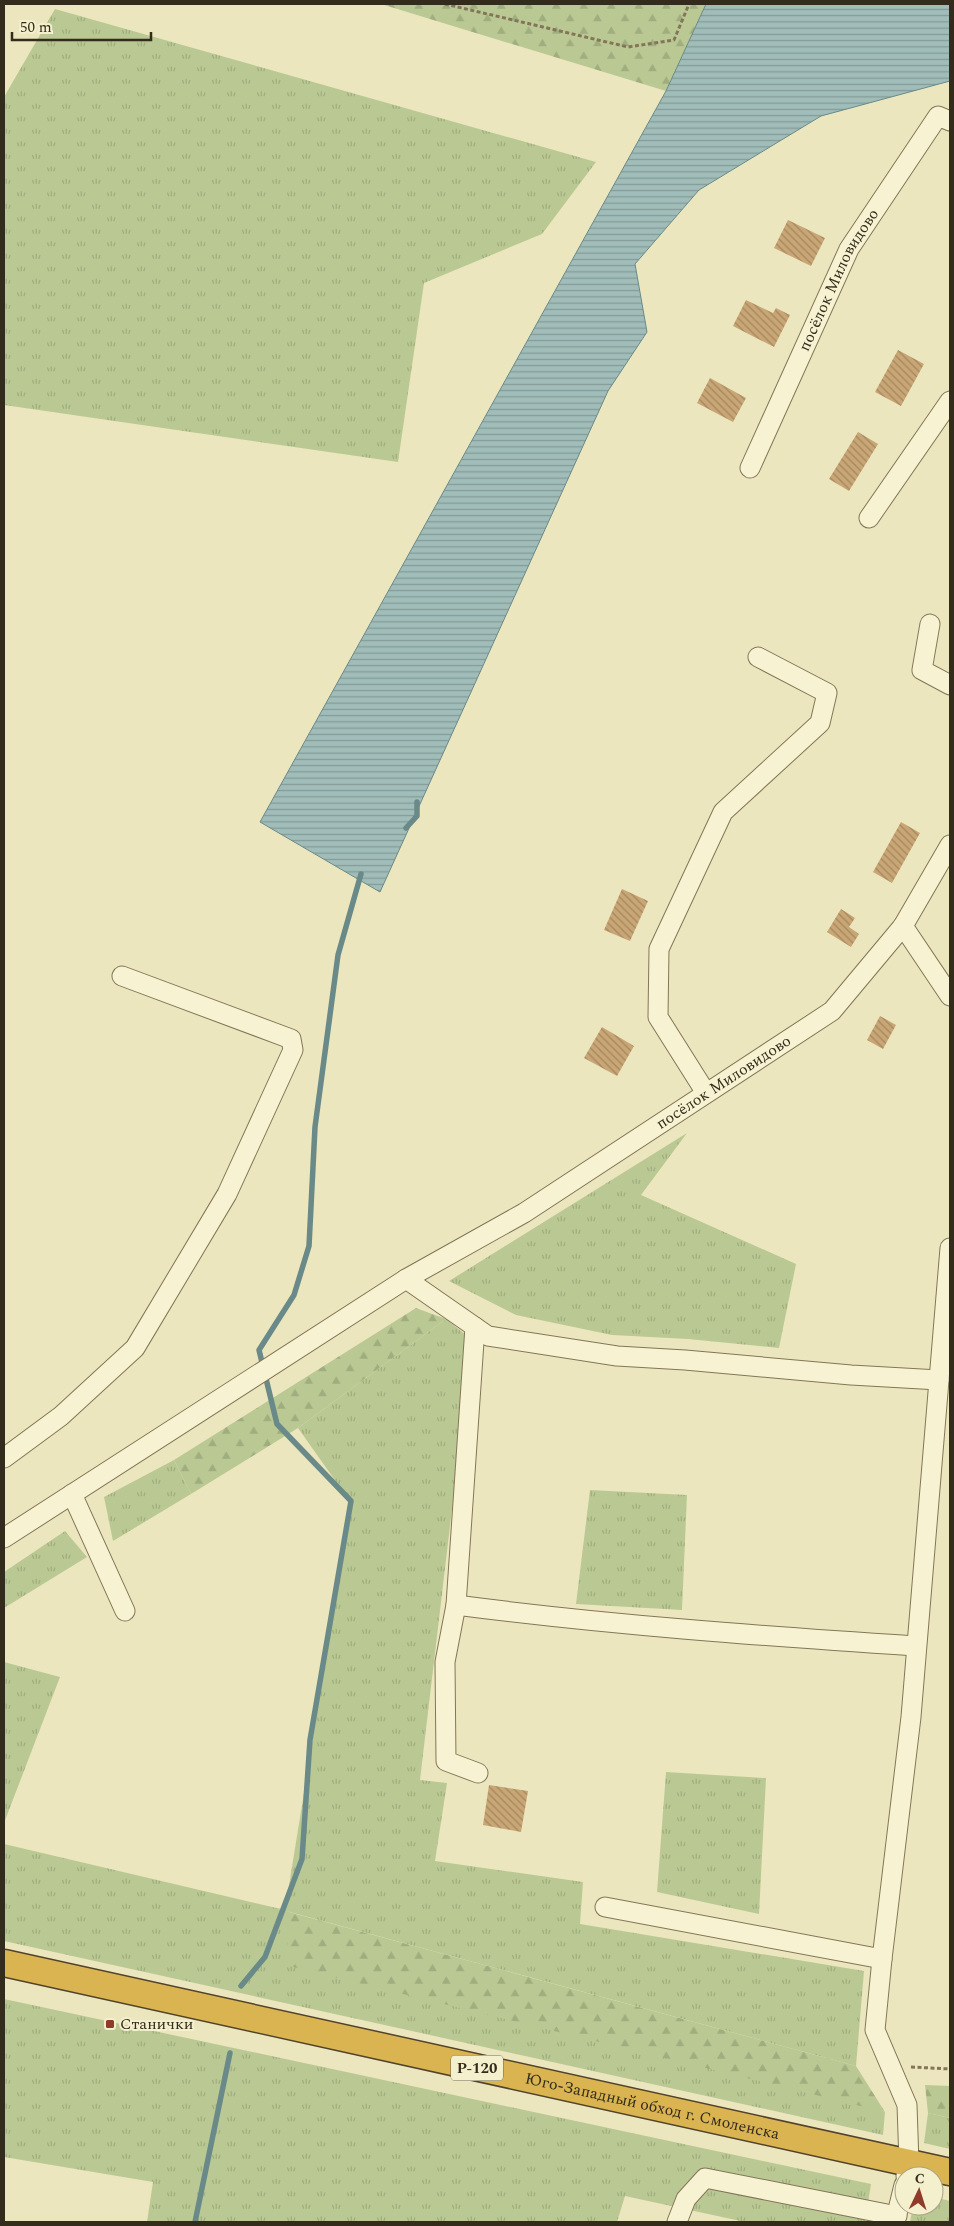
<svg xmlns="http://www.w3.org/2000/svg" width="954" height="2226" viewBox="0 0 954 2226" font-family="Spectral,serif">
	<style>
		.grass { fill: url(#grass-tufts) }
		.forest { fill: url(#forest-firs) }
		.water { fill: url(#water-rules); stroke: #698a88 }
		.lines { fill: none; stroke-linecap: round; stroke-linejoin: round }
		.stream { stroke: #698a88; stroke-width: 5.5 }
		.building { fill: url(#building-back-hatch) }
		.minor-casing { stroke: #837658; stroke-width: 21 }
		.highway-casing { stroke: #51432c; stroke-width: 29 }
		.path { stroke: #837658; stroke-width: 3; stroke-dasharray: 4 2.5; stroke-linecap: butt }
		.minor { stroke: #f7f2d1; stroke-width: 19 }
		.highway { stroke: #dab450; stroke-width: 26 }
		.poi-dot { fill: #903a2a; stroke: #f4efcd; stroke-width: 2 }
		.labels { text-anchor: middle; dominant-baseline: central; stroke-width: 4; stroke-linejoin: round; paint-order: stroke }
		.shield { fill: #f4efcd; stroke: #6d6651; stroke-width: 1 }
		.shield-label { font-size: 15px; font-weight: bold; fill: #332b1c }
		.street-label { font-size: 16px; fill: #332b1c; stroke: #f4efcd }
		.poi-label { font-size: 16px; fill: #332b1c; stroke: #f4efcd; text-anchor: start }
	</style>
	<defs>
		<pattern id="grass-tufts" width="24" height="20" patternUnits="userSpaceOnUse" patternTransform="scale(1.25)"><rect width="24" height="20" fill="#bac993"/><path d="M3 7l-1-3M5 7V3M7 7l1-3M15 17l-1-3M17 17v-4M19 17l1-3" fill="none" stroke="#a0ad7e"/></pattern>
		<pattern id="forest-firs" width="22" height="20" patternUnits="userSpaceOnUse" patternTransform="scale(1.25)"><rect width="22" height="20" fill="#bac993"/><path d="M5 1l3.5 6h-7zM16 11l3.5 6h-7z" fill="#a0ad7e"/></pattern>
		<pattern id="water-rules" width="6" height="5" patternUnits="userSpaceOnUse" patternTransform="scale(1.25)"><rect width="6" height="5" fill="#a1bdba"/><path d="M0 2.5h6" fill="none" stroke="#849a96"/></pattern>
		<pattern id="building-back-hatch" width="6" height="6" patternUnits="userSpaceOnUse" patternTransform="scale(1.25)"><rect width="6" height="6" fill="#c9a675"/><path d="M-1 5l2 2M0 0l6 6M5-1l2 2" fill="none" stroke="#a4875f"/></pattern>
	</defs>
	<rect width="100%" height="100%" fill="#ece6be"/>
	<!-- grass -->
	<path class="grass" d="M55,9L596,162L542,234L424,283L398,462L4,405V97Z
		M687,1133L641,1195L796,1264L779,1348L688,1339L612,1335L516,1315L449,1281Z
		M446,1319L472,1340L420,1780L447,1783L435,1861L583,1882L580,1924L864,1971L856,2066L286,1911L885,2112L883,2135L4,1941V1902H5L4,1844L285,1910L351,1503L298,1428Z
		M174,1460L191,1494L113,1541L104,1497Z
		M590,1490L687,1495L682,1610L576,1604Z
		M65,1531L87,1557L4,1608V1572Z
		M4,1662L60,1677L4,1823Z
		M666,1772L766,1778L759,1914L657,1892Z
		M4,1999L871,2184L865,2222H745L625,2196L617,2222H147L153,2182L4,2157Z
		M928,2113L950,2118V2149L924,2143Z
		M934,2197L950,2201V2222H910L913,2206H934Z"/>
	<!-- forest -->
	<path class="forest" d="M381,4H706L666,91Z
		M416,1308L446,1319L298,1428L191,1494L174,1460Z
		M285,1911L856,2066L885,2112L289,1966Z
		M925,2085L950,2086V2118L928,2113Z"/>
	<!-- water -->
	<path class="water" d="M706,4H950V81L821,116L699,190L635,264L647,332L608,391L380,892L260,822L666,91Z"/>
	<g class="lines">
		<!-- stream -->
		<path class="stream" d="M406,828L417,816V802
			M241,1986L265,1957L302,1859L310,1740L351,1501L277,1424L259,1350L294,1295L309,1246L315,1127L338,955L361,874
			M195,2222L230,2053"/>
	</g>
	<!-- building -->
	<path class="building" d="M788,220L825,238L811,266L774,248Z
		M746,300L773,313L776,308L790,315L774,347L733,326Z
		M898,350L924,364L901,406L875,392Z
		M710,378L746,398L733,422L697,403Z
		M858,432L878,444L849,491L829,479Z
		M901,822L920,833L892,883L873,872Z
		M622,889L648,901L630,941L604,930Z
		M841,909L855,918L849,927L859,934L851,947L827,932Z
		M880,1016L896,1025L883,1049L867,1040Z
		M602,1027L634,1046L617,1076L584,1058Z
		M489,1785L528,1791L521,1832L483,1825Z"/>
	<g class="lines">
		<!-- minor casing -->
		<g class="minor-casing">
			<g id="minor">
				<path id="s1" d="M750,468L849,249L938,116L950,121"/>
				<path d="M869,518L950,401"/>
				<path d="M930,624L922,670L950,685"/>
				<path d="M903,926L950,996"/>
				<path d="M706,1093L658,1017L659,949L723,812L820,723L827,693L758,657"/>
				<path d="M406,1279L488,1336L617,1356L685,1360L851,1375L939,1380"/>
				<path d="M475,1327L456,1605C609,1625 763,1636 916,1646"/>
				<path d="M4,1458L61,1416L135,1348L227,1194L293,1050L291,1039L122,976"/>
				<path d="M72,1494L125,1611"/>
				<path id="s2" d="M4,1538L406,1279L524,1213L832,1011L903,926L950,845"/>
				<path d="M456,1605L445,1662L446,1761L478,1773"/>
				<path d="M605,1907L882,1959L911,1717L950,1248"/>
				<path d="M882,1959L875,2030L907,2105L909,2163L906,2176"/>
				<path d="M677,2222L686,2199L705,2178L897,2216"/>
				<path d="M895,2222L904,2185"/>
			</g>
		</g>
		<!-- highway casing -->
		<g class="highway-casing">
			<g id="highway">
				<path id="s3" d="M4,1963L950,2172"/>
			</g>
		</g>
		<!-- path -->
		<path class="path" d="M445,4L628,47L674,40L689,4
			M911,2067L950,2069"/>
		<!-- minor -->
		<use href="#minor" class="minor"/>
		<!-- highway -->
		<use href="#highway" class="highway"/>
	</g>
	<!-- markers -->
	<rect class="poi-dot" x="105" y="2019" width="10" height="10" rx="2.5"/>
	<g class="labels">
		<!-- shield labels -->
		<rect class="shield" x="451" y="2055.5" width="52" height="25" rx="4"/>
		<g class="shield-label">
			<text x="477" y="2068">Р-120</text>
		</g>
		<!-- street labels -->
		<g class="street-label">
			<text stroke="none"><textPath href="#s1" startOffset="208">посёлок Миловидово</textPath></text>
			<text stroke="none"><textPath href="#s2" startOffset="852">посёлок Миловидово</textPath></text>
			<text stroke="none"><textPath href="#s3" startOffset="664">Юго-Западный обход г. Смоленска</textPath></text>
		</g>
		<!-- poi labels -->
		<g class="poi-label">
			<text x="120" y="2024">Станички</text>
		</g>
	</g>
	<!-- border -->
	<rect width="954" height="2226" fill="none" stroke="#332b1c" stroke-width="10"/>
	<!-- north arrow -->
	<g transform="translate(919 2191) rotate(4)"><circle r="24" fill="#f4efcd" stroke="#a7a186"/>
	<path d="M0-4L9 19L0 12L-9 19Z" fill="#903a2a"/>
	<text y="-8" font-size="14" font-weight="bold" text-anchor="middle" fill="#332b1c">С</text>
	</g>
	<!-- scale -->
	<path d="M12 32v8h139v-8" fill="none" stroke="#332b1c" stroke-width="2.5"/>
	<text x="20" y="32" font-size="15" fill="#332b1c" stroke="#f4efcd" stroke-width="4" paint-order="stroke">50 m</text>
</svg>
